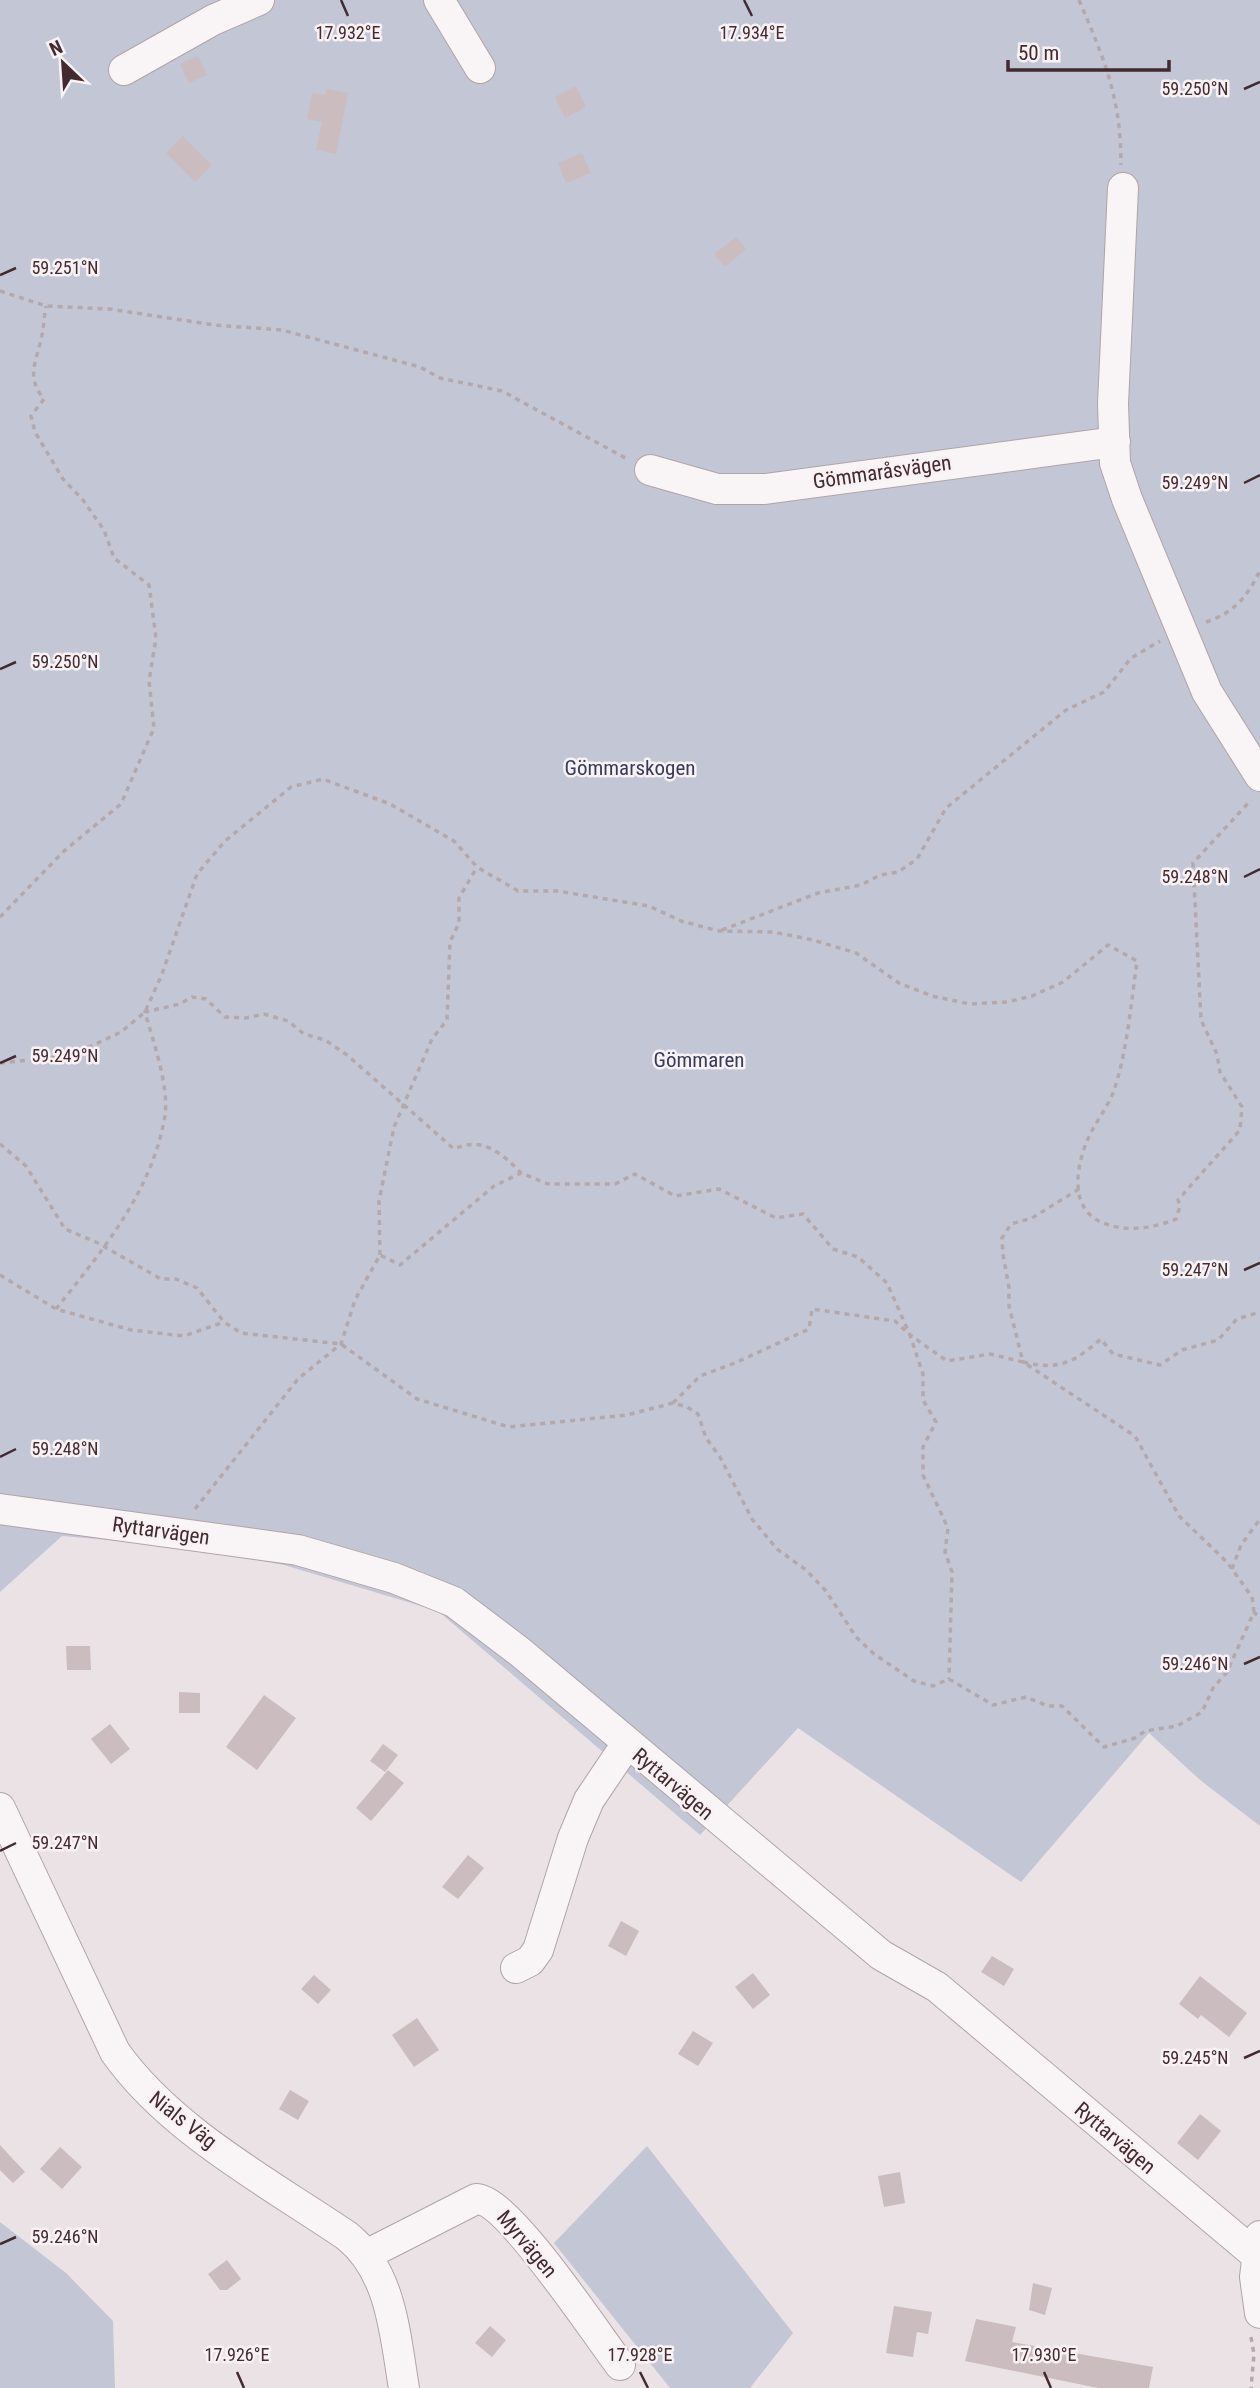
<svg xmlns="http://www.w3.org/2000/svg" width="1260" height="2388" viewBox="0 0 1260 2388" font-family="'Roboto Condensed',sans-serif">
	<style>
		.green { fill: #c3c6d5 }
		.building { fill: #cbbcc0 }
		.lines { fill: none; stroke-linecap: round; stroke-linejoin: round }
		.minor-casing { stroke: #b2a3a7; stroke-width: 32 }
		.path { stroke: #b4a8ab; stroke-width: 3.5; stroke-dasharray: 5 5; stroke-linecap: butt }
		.minor { stroke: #f9f5f6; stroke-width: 30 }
		.ticks { fill: none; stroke: #432a30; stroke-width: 2.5 }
		.labels { text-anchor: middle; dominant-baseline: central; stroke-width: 5; stroke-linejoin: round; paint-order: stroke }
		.street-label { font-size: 21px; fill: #432a30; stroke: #f8f2f4 }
		.park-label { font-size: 21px; fill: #363a5f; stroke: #f8f2f4 }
		.ticks-label { font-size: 18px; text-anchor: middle; fill: #432a30; stroke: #f8f2f4; stroke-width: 5; stroke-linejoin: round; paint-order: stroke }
	</style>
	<rect width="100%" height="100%" fill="#ebe2e5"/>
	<!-- green -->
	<path class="green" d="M0,0H1260V1826L1200,1780L1149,1733L1021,1882L798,1728L700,1835L438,1611L284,1565L179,1546L62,1536L0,1592Z
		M647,2146L793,2333L750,2388H670L554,2243Z
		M0,2222L66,2273L113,2321L115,2388H0Z"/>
	<!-- building -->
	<path class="building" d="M198,56L207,75L189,83L180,64Z
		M576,86L586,107L565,118L555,97Z
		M326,89L348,93L336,154L316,150L322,122L307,119L312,93L325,95Z
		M183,136L212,165L195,182L166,153Z
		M582,153L591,173L566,183L558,163Z
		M736,237L746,249L725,267L714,254Z
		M66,1646H90L91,1670H67Z
		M179,1692L200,1693V1713H179Z
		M264,1695L296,1718L257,1770L226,1747Z
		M110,1724L130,1749L111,1764L91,1739Z
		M383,1744L398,1755L385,1772L370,1761Z
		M388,1770L404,1783L371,1821L356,1808Z
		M468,1855L484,1868L458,1899L442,1887Z
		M621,1921L639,1931L626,1956L608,1946Z
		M992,1956L1014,1969L1004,1986L981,1972Z
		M753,1973L770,1995L753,2009L735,1987Z
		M314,1975L331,1990L318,2004L301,1989Z
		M1200,1976L1247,2013L1229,2037L1201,2015L1198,2019L1179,2004Z
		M417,2018L439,2050L414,2067L392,2035Z
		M693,2031L713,2043L698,2066L678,2054Z
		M290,2090L309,2101L298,2120L279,2109Z
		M1200,2114L1221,2131L1198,2160L1177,2143Z
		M0,2145L25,2172L13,2183L0,2170Z
		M60,2147L82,2167L62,2189L40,2169Z
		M900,2172L905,2203L884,2207L878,2176Z
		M227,2260L241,2279L227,2290H220L208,2274Z
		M1033,2283L1052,2288L1045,2315L1029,2310Z
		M894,2306L932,2312L928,2334L917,2332L913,2357L886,2353Z
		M976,2319L1016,2327L1012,2342L1153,2367L1149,2388H1098L965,2361Z
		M490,2326L506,2340L492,2357L475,2343Z"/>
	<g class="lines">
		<!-- minor casing -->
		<g class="minor-casing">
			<path id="minor" d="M439,0L480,68
				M124,70L213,20L259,0
				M1123,188L1113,404L1115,463L1127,499L1207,692L1260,776
				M650,470L717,489H765L1115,442
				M0,1509L298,1550L394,1578L454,1602L520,1652L881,1955L937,1987L1256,2255
				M0,1808L115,2052C170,2130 269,2183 347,2236C392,2272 395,2336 404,2388
				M516,1968L530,1961L538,1950L573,1838L589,1800L626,1745
				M1260,2236L1255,2277L1260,2313
				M366,2255L476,2199C508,2199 597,2335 620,2365"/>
		</g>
		<!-- path -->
		<path class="path" d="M1079,0C1105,61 1121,98 1121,165
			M0,291L46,306L110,309L214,325L282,330L420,367L440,378L502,391L629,460
			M1206,622C1234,613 1248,596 1260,570
			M0,917L64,851L121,804L154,728L149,681L156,638L149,585L114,558L104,530L83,500L63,479L35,432L31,416L44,399C25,376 37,361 42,335C44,326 44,316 46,306
			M722,930L818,893L861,885L880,875L898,872L917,859L946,808L1066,710L1104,692L1131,658L1160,641
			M0,1063L70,1056L121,1032L145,1012L162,974L197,874L225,841L291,787L323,779L390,804L454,841L477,867L518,891H557L649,906L681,921L719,931L773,932L813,940L856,953L899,983L932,996L970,1004L1007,1002L1032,996L1063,982L1108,945L1137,961C1131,1003 1127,1054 1113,1093C1106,1110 1094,1124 1087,1141C1074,1173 1070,1214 1109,1225C1130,1232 1157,1227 1176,1219L1180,1206L1178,1200L1240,1130L1242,1107L1220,1072L1217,1054L1201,1020L1193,863L1251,800
			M0,1144L26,1166L65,1229L98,1243L161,1279H176L197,1288L224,1322L241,1333L341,1344L417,1399L509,1427L627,1415L673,1403L687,1407L698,1414L706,1438L720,1457L752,1519L777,1549L806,1570L826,1591L856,1637L874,1654L914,1681L933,1686L949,1679L993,1705L1026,1697L1048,1706H1062L1104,1747L1135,1738L1145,1731L1177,1726L1202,1712L1213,1688L1227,1672L1254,1612L1260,1619
			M1079,1189L1032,1218L1011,1224L1002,1238L1003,1254L1009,1288V1306L1023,1362C1060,1371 1074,1362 1101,1339L1113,1354L1160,1365L1182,1350L1218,1340L1237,1319L1260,1312
			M380,1255L379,1201L394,1127L432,1039L447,1020L450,942L459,923V898L477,867
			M0,1275L56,1309L131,1330L184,1336L224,1322
			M56,1309C102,1251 152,1192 165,1116C169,1085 153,1041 145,1012L180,1004L192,997L206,999L225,1017L246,1018L264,1014L288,1021L304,1034L325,1040L347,1055L454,1149C482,1136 502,1153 521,1173
			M673,1403L700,1376L735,1363L809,1329L812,1309L895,1321L910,1335L923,1374V1400L936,1422L923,1447V1475L948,1528L945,1552L952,1572L949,1679
			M195,1509L298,1379L341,1344L355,1300L380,1255L400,1265L494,1186L521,1173L548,1184H615L635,1174L675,1196L719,1189L776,1218L803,1214L833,1249L858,1257L887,1283L910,1335L947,1361L990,1354L1023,1362L1135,1436L1179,1516L1227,1562L1252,1597L1254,1612
			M1232,1569L1241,1545L1260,1519
			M1251,2337L1254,2354L1251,2388"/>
		<!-- minor -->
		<use href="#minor" class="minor"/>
	</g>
	<!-- ticks -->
	<path class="ticks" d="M341,0L348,16M744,0L752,16M1244,89L1260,82M0,275L16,268M1244,483L1260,475M0,669L16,662M1244,877L1260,869M0,1063L16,1056M1244,1270L1260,1263M0,1457L16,1449M1244,1664L1260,1657M0,1851L16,1843M1244,2058L1260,2051M0,2244L16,2237M237,2372L244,2388M640,2372L648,2388M1044,2372L1051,2388"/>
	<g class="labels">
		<!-- street labels -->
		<g class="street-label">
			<text transform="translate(882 472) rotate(-8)">Gömmaråsvägen</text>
			<text transform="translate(161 1531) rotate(8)">Ryttarvägen</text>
			<text transform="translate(673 1784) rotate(40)">Ryttarvägen</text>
			<text transform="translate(183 2120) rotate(38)">Nials Väg</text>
			<text transform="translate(1115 2138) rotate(40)">Ryttarvägen</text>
			<text transform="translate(527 2244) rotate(50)">Myrvägen</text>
		</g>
		<!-- park labels -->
		<g class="park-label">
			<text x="630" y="768">Gömmarskogen</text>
			<text x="699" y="1060">Gömmaren</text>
		</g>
	</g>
	<g class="ticks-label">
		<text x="348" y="39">17.932°E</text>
		<text x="752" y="39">17.934°E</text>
		<text x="1195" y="95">59.250°N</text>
		<text x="65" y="274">59.251°N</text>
		<text x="1195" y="489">59.249°N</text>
		<text x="65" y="668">59.250°N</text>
		<text x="1195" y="883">59.248°N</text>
		<text x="65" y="1062">59.249°N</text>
		<text x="1195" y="1276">59.247°N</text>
		<text x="65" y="1455">59.248°N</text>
		<text x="1195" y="1670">59.246°N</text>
		<text x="65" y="1849">59.247°N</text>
		<text x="1195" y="2064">59.245°N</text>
		<text x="65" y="2243">59.246°N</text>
		<text x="237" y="2361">17.926°E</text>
		<text x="640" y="2361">17.928°E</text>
		<text x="1044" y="2361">17.930°E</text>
	</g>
	<!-- north arrow -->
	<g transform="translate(63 63) rotate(335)" stroke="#f8f2f4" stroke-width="5" paint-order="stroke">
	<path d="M0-5L12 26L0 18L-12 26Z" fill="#432a30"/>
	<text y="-10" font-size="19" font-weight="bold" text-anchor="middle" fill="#432a30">N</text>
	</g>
	<!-- scale -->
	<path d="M1008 60v10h161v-10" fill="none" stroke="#432a30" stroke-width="3.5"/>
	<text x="1018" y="60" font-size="21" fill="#432a30" stroke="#f8f2f4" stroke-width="5" paint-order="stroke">50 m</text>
</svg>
